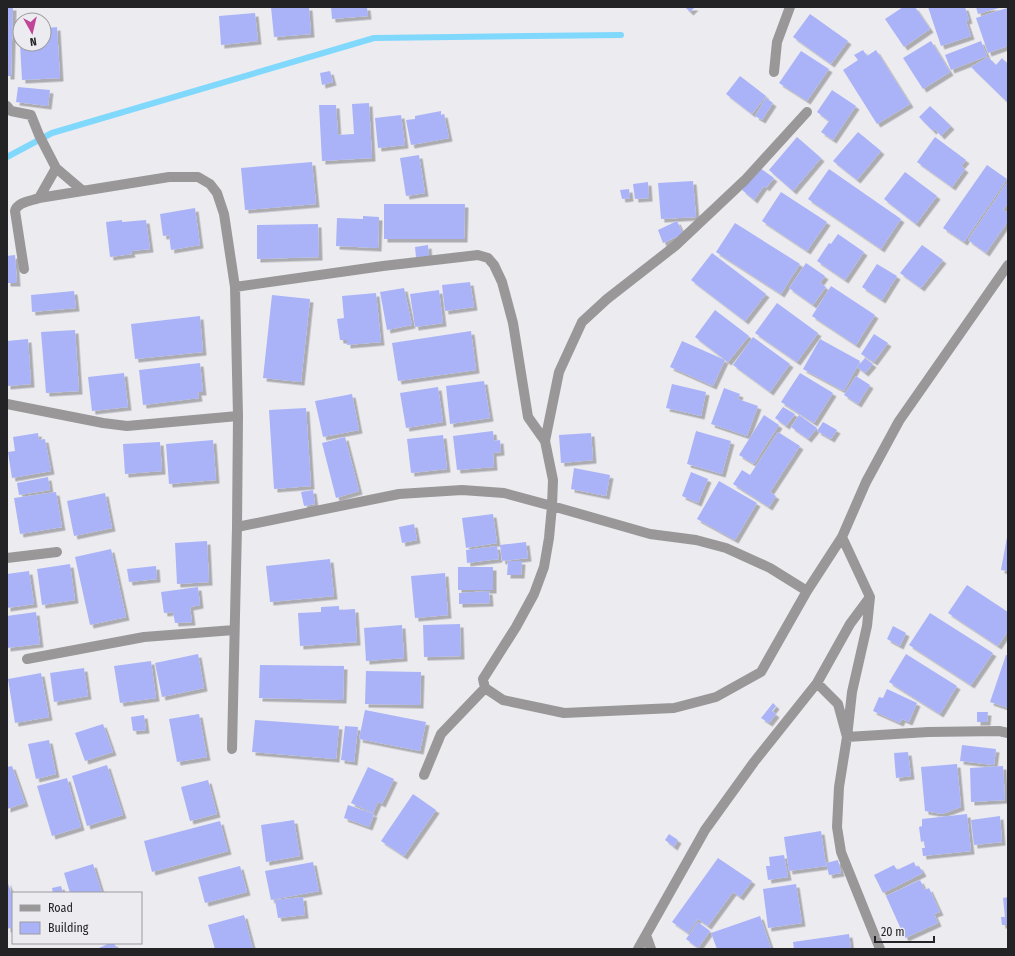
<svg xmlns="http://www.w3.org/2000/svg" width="1015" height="956" viewBox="0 0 1015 956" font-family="'Fira Sans Condensed',sans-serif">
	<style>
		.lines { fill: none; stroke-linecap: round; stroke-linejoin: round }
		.stream { stroke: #80d8fd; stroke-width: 6 }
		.building { fill: #aab3f8; filter: url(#shadow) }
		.street { stroke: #999797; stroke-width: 10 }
	</style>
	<defs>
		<filter id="shadow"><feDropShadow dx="3.5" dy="3.5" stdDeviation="0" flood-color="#0004"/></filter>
	</defs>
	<rect width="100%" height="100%" fill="#ebebf0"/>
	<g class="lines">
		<!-- stream -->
		<path class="stream" d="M7,157L52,133L374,38L621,35"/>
	</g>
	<!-- building -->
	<path class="building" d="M7,7H13L11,76H7Z
		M271,7H309L311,34L274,37Z
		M331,7H367L368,16L332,19Z
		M685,7H695L690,12Z
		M903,7H915L930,29L904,47L885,19Z
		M928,7H965L969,20L966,21L971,36L941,46Z
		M976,7H999V8L978,14Z
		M1007,8L1008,12V46L988,53L976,18Z
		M255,13L258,41L221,45L219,16Z
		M810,14L848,41L831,64L793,37Z
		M48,24V28L57,27L60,78L22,80L20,44H44V25Z
		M931,41L950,72L923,89L903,58Z
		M981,41L987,56L951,70L945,55Z
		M863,50L867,56L876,50L910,104L877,124L843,70L858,60L854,55Z
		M801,51L829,69L807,101L779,83Z
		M988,57L996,65L1002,58L1008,64V103L971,67Z
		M330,71L333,82L322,85L320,73Z
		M740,76L766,96L752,114L726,94Z
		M18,87L50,90L48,106L16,102Z
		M832,90L856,106L833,140L821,132L829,121L817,112Z
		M766,98L773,103L762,120L755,116Z
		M369,103L372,158L322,161L319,105H336L338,135L354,134L352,104Z
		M930,106L951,126L941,136L935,129L933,131L919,117Z
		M441,111V115L444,114L449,138L411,145L406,120L415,119V116Z
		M401,115L405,145L378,148L375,118Z
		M858,132L881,151L857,180L833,161Z
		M797,137L821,158L793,191L769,170Z
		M935,137L966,160L961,166L965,169L952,187L917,162Z
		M419,155L425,193L406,196L400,158Z
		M312,162L316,204L245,210L241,168Z
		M987,165L1007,179L964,242L943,228Z
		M760,168L774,178L766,188L764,186L754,200L742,190Z
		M829,169L901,219L881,249L808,199Z
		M905,172L937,196L916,224L884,199Z
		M693,181L696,217L661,219L658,183Z
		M1008,181V203L1003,210L1008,213V221L986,253L968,240Z
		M648,182L649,198L635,199L633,184Z
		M629,189L630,198L622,199L620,190Z
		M781,192L827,222L807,251L762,221Z
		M384,204H465L464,239H384Z
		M195,208L200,245L171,250L169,235L163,236L160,214Z
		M363,216L379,217L378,248L336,246L337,218L363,219Z
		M122,220V222L146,220L150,249L131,251L132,254L110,257L106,222Z
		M677,221L683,234L663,243L658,230Z
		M735,223L800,264L781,294L716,252Z
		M318,224L319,257L257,259V225Z
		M838,234L864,252L845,280L817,261L829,243L831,244Z
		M428,245L429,256L416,257L415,247Z
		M922,245L943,260L921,288L900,273Z
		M712,253L766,294L745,321L691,280Z
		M15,255L17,283H7V256Z
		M806,263L825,276L820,283L826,287L813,305L789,288Z
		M877,264L897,276L882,300L862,287Z
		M470,282L474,307L445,311L442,285Z
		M831,286L875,315L856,345L812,316Z
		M404,288L412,325L387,330L380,292Z
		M439,290L443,323L415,327L410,294Z
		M74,291L76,308L32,312L31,295Z
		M376,293L381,342L347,345V340H340L337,319L344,318L342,296Z
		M272,295L310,299L301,382L263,378Z
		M777,303L818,333L797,362L755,333Z
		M715,310L749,336L728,362L695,337Z
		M200,316L203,352L135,359L131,324Z
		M75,330L79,391L46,393L41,332Z
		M471,331L476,370L398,381L392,343Z
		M874,334L888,343L874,362L861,354Z
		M753,337L790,364L770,392L733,365Z
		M28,339L31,384L7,386V341Z
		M820,339L860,361L844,391L803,369Z
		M682,341L725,360L713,386L670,367Z
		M865,358L873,364L865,373L857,367Z
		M200,363L203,392H198L199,398L143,405L139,370Z
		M124,373L128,407L92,411L88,377Z
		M800,373L833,393L814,423L781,402Z
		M856,376L870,385L858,404L844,395Z
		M484,381L490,418L450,424L446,386Z
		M672,384L706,392L701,416L666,408Z
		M438,387L443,422L406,428L400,393Z
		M724,388L740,394L738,399L758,406L747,436L711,424Z
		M352,394L359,430L323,437L315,401Z
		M783,407L795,414L786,426L775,418Z
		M306,408L311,486L274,489L269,410Z
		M764,415L779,425L754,464L739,455Z
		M799,415L817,428L808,439L791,427Z
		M823,422L837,430L831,439L817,431Z
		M493,431L494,441L500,440L501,452L493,453L494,467L457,470L453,436Z
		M696,431L731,441L722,474L687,464Z
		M778,432L800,446L770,492L776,496L769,507L733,484L742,470L750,475Z
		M38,433L39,440L45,439L51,471L12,478L8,452L15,451L13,437Z
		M591,433L593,460L561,463L559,435Z
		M443,435L447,469L411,473L407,439Z
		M345,437L359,491L336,498L322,443Z
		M213,440L216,480L169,484L166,444Z
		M160,442L162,471L125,474L123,444Z
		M574,468L610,475L606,496L571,489Z
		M691,472L708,479L698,503L682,496Z
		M48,477L50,490L19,495L17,483Z
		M719,481L757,503L735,540L697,519Z
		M313,490L315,504L304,506L301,492Z
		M56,492L62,527L20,534L14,498Z
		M105,493L112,528L74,536L67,501Z
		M493,514L497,543L466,548L462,518Z
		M414,524L417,540L402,543L399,527Z
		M1007,537H1008V571L1001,570Z
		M207,541L209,582L177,584L175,543Z
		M526,542L528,558L502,561L500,545Z
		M497,546L499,559L467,563L466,550Z
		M111,549L126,617L90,625L75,557Z
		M330,559L334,596L270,602L266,566Z
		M508,561H522L521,575H507Z
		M70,564L75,600L42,605L37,569Z
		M156,566L157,579L129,582L127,569Z
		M458,567H493V590H458Z
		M29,571L34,604L7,608V574Z
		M445,573L448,615L415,618L411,576Z
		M967,585L1008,612V631L998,646L948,613Z
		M198,587L200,605L190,607L192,622L175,623L173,612L164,613L161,592Z
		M489,591L490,603L459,604V593Z
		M339,606V610L355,609L357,642L300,646L298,613L321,612V607Z
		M36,612L40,644L7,648V616Z
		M930,613L993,653L971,685L909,645Z
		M460,624L461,656L424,657L423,625Z
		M402,625L404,658L366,661L364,628Z
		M893,626L906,633L900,646L887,639Z
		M198,654L204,688L162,697L155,663Z
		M906,654L957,686L940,714L889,682Z
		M1006,655H1008V708L990,702Z
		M151,661L156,698L120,703L114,666Z
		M260,665L344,666L343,700L259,698Z
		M84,668L88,696L54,702L50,673Z
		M366,671L421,672L420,705L365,704Z
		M41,673L49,717L15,723L8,679Z
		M887,689L917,703L909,722L902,719L900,723L873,711L879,697L883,698Z
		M773,703L776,706L772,711L776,714L769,723L761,718Z
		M365,710L426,722L420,751L359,739Z
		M977,712H988L987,722H977Z
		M199,714L207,757L177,762L169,719Z
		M144,715L146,730L133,731L131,717Z
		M255,720L339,726L336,759L252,752Z
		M103,724L113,752L85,761L75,733Z
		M345,726L358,727L354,762L341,760Z
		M49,740L56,774L36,779L28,744Z
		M962,745L996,749L994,765L960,761Z
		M908,752L911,776L896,778L894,753Z
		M957,764L961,807L942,814L925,811L921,767Z
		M107,765L123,815L87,826L72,776Z
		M12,766L25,803L7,809V767Z
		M1003,766L1005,800L971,802L970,768Z
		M368,767L394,779L382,804L378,802L373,813L351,803Z
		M67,778L81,827L52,836L37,786Z
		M208,780L217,814L190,821L181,787Z
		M413,794L436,810L404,856L381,841Z
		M348,805L374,814L369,827L344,818Z
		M967,814L971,851L923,856L922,848H925L924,841L921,842L919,827L922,826V819Z
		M1000,816L1002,842L974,845L971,820Z
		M294,820L300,856L266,862L261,825Z
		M220,821L228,851L152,872L144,841Z
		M821,831L826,866L789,871L784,837Z
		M669,834L678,840L674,847L665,840Z
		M784,855L788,877L768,880L766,866H770L769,857Z
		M718,858L752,881L740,897L733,892L708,926L698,919L688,933L672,922Z
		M838,860L841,873L829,875L826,863Z
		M313,862L319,891L271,900L265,871Z
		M914,862L916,867L919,866L923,873L883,893L874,875L894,865L897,870Z
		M93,864L102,893H70L64,873Z
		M240,866L247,892L205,903L198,877Z
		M920,880L925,890L929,888L940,912L934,914L938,923L905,938L886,896Z
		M7,881L13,897V927L7,929Z
		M796,884L802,923L768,928L763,889Z
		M61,886L63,893H53L52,888Z
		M303,897L305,915L278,918L275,900Z
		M1008,897V929H1007V925H1002L1001,917H1005L1003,898Z
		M244,915L253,949H215L208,925Z
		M760,916L771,948L769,949H717L711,933Z
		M698,922L710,931L698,948L686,939Z
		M849,934L851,949H794L793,942Z
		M110,943H114L117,949H97Z"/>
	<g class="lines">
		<!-- street -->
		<path class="street" d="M774,72L777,42L790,7
			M7,106L11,111L31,115L39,135L56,168L83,191
			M39,198L56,168
			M24,269L15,211C17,202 31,201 39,198L169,177H198L210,184L217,193L224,214L235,287L238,416L237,527L232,749
			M235,287L383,266L478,255L488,258L494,265L502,282L513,323L528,417L545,441L553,480L552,506L549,538L544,567L534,594L516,627L483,679L485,688L503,700L564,713L674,708L716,697L761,672L807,591L842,537L866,482L899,421L1008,265
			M7,404L103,423L127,426L238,416
			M545,441L559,372L582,322L607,299L675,246L745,180L807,112
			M237,527L399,494L462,490L504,493L552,506L650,534L696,540L726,548L770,568L807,591
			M842,537L870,597L867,626L852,692L847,737L839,787L837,827L841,852L880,949
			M7,558L57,552
			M27,659L144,637L234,630
			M817,683L838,704L847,737L928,732L999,731L1008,733
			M424,775L441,734L485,688
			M646,935L651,949
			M638,949L705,830L754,762L817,683L850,624L870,597"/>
	</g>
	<!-- border -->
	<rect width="1015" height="956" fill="none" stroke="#232325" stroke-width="16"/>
	<!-- legend -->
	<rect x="12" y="892" width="130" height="52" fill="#ebebf0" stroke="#9b9b9f"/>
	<rect x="20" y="905" width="20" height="6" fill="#999797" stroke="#9b9b9f"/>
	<text x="48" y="912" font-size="12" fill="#232325">Road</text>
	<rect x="20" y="922" width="20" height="12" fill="#aab3f8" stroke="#9b9b9f"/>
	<text x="48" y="932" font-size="12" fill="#232325">Building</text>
	<!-- north arrow -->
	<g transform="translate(32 32) rotate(172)"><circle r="19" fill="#ebebf0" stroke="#9b9b9f"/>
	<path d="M0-3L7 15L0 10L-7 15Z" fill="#c14596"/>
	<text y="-6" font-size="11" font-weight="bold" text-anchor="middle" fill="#232325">N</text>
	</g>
	<!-- scale -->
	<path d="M875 936v6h59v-6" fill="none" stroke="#232325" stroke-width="2"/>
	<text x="881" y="936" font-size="12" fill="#232325" stroke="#ebebf0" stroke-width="3" paint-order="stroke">20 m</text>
</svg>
